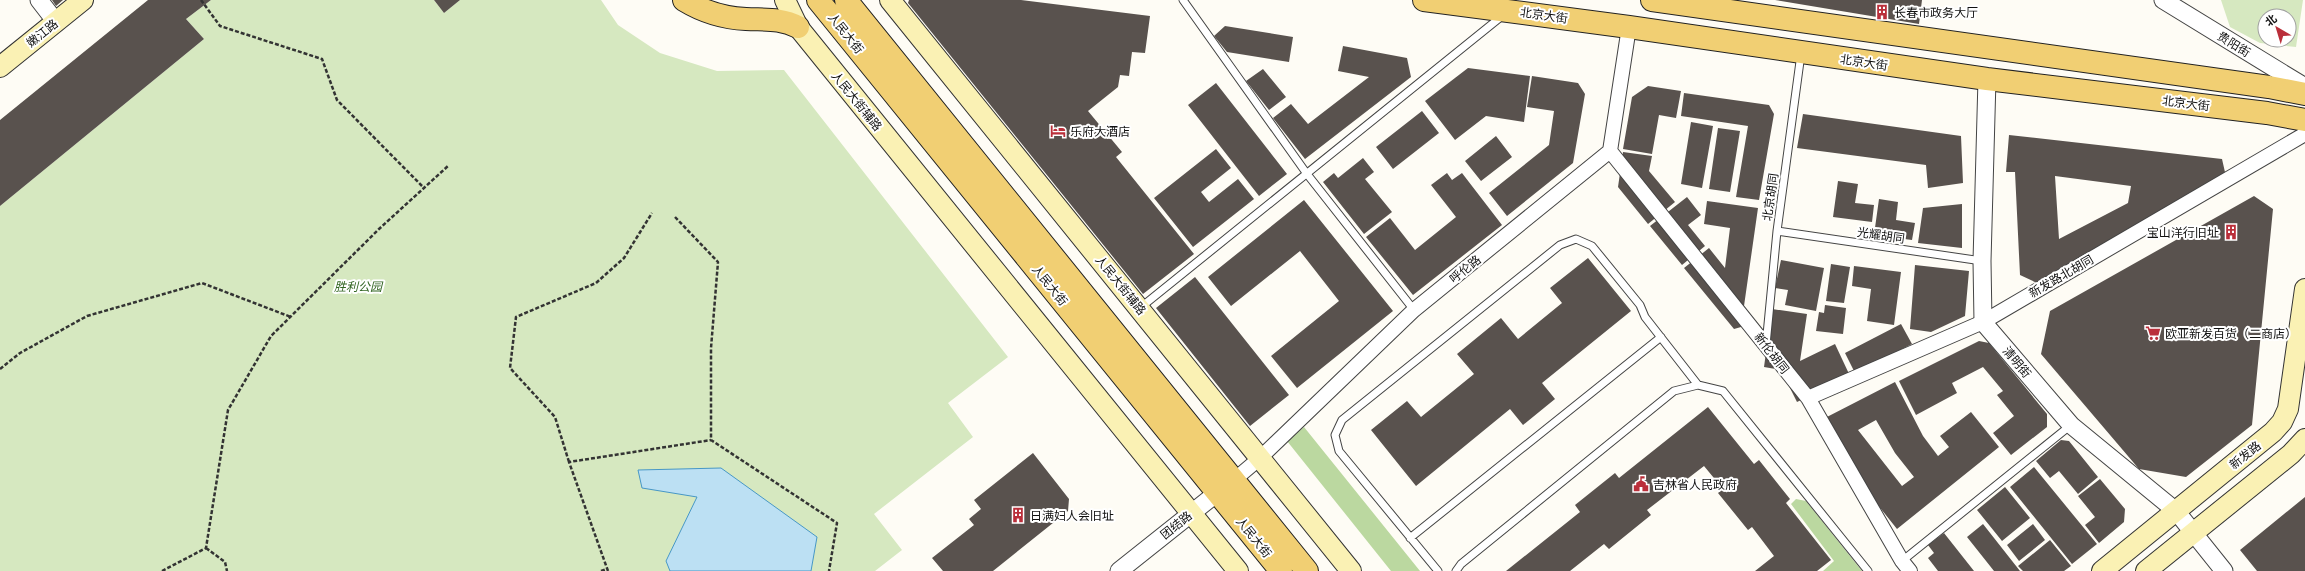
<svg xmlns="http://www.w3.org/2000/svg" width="2305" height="571" viewBox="0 0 2305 571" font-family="'IBM Plex Serif','Noto Sans SC',serif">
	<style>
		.green { fill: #d6e8c0; fill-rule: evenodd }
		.forest { fill: #bbd8a0 }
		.water { fill: #bce0f3; stroke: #4797c6 }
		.building { fill: #59524e; fill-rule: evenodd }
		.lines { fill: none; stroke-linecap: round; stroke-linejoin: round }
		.service-casing { stroke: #444; stroke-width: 9 }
		.minor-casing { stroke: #444; stroke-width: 16 }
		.tertiary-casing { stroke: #444; stroke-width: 19 }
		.secondary-casing { stroke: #333; stroke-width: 22 }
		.primary-casing { stroke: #222; stroke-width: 24 }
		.path { stroke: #333; stroke-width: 2.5; stroke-dasharray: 4 2; stroke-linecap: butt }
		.service { stroke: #fff; stroke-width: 7 }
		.minor { stroke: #fff; stroke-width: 14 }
		.tertiary { stroke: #fff; stroke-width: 17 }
		.secondary { stroke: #faf1b4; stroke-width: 20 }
		.primary { stroke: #f1cf73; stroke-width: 22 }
		.labels { text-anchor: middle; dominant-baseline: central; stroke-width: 4; stroke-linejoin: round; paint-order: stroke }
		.poi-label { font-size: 12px; fill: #111; stroke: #fff; text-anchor: start }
		.street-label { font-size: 12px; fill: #111; stroke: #fff }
		.park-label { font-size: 12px; font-style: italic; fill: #336623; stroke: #fff }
	</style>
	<rect width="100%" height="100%" fill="#fefcf5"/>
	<!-- green -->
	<path class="green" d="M211,0H434L444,13L460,0H601L618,25L660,53L717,71L784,70L1008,357L948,403L973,437L874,514L902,550L875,571H0V206L204,39L186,19Z
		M2221,0H2303L2296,47L2260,43L2230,27ZM2265,16H2289V40H2265Z"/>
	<!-- forest -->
	<path class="forest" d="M1304,427L1420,571H1391L1287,441Z
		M1796,499L1806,501L1862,571H1823L1834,561L1791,504Z"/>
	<!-- water -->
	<path class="water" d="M721,468L817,537L811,571H670L666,561L697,497L642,488L638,470Z"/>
	<!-- building -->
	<path class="building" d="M52,0H63L56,6Z
		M148,0H211L186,19L204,39L0,206V120Z
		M434,0H460L444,13Z
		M909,0H1021L1150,16L1145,53L1132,52L1129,76L1120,75L1118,87L1088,111L1122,152L1116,157L1194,254L1143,294L908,3Z
		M1775,0H1922L1919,24Z
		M1225,26L1293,37L1289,62L1227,52L1214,36Z
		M1343,46L1407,58L1411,77L1305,159L1273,118L1291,104L1308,124L1369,77L1338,71Z
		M1468,68L1530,76L1524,122L1486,116L1455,140L1425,101Z
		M1263,69L1286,97L1269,110L1246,81Z
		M1532,76L1578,83L1585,94L1573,163L1507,216L1489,193L1549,145L1554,111L1527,107Z
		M1216,83L1287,174L1259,196L1188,105Z
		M1648,86L1681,91L1676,118L1659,115L1652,154L1623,149L1632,97Z
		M1684,93L1769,105L1774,114L1759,200L1736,197L1748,126L1681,116Z
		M1422,111L1439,133L1393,169L1376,147Z
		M1803,114L1961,136L1963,183L1928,188L1926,165L1797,148Z
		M1691,122L1713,126L1702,188L1681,184Z
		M1718,128L1740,131L1730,192L1709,189Z
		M2009,135L2222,159L2227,181L2037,283L2020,275L2015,172H2006ZM2055,176L2131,186L2128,203L2059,239Z
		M1496,136L1512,157L1481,181L1465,161Z
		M1216,149L1231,168L1201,192L1209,202L1238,179L1254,199L1193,247L1154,198Z
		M1623,152L1652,156L1649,171L1675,202L1648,224L1618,187Z
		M1363,158L1374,172L1365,179L1392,212L1364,234L1323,182L1334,173L1338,178Z
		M1447,173L1452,180L1462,173L1502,225L1413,295L1366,237L1390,218L1415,250L1456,217L1431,185Z
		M1838,181L1858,184L1855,203L1874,205L1872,222L1833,217Z
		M2254,196L2273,209L2252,425L2186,477L2139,469L2041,354L2050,311Z
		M1687,197L1701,215L1688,225L1705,246L1682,265L1650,226Z
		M1879,199L1898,202L1896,220L1915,223L1912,240L1874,235Z
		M1304,200L1393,311L1297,388L1271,356L1339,301L1300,251L1231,306L1208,277Z
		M1707,201L1758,208L1741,327L1734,329L1684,268L1709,248L1725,268L1730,228L1704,224Z
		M1962,204V248L1918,243L1923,208Z
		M1588,258L1631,311L1542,383L1555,399L1523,425L1510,409L1416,486L1371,430L1407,401L1421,417L1474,374L1457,354L1501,318L1518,339L1562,303L1550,288Z
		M1781,260L1824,268L1816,311L1785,305L1788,290L1775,288Z
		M1831,264L1850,267L1844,303L1826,301Z
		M1915,265L1969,271L1965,316L1931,332L1910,329Z
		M1854,266L1901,272L1894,325L1867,321L1871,289L1852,286Z
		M1195,277L1289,395L1250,426L1156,308Z
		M1825,305L1846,308L1843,334L1816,331L1819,312L1824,313Z
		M1772,309L1807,314L1800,361L1835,344L1850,376L1797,402L1781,370L1764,367Z
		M1901,324L1912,344L1855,373L1845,353Z
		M1979,341L1989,343L2047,414V427L2011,455L1993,433L2014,416L1997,395L2003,391L1983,367L1952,383L1957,393L1916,415L1899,381Z
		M1895,382L1923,436L1938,456L1949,447L1940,436L1971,412L1999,447L1897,529L1819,431L1823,419ZM1876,420L1895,453L1914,477L1902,486L1858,430Z
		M1708,407L1754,464L1759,460L1790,499L1786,503L1831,560L1817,571H1755L1774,556L1752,527L1748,530L1718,493L1723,489L1704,466L1647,510L1651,515L1609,549L1604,544L1570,571H1506L1580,512L1575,505L1615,473L1619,478Z
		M2061,440L2069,441L2098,477L2078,494L2059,471L2050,478L2036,461Z
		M1033,453L1069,499L1068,511L993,571H943L932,558L974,525L969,519L981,509L974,500Z
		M2034,467L2097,544L2072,564L2010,487Z
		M2100,479L2125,509L2124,522L2099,543L2085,525L2095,517L2078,496Z
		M2005,487L2030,518L2002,541L1977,510Z
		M2305,497V571H2257L2240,550Z
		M1983,524L2020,571H1994L1967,537Z
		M2033,524L2045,540L2019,561L2007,545Z
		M1944,533L1974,571H1938L1928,558L1934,553L1928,545Z
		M2050,540L2071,566L2064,571H2023L2018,566Z"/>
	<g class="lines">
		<!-- service casing -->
		<g class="service-casing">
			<path id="service" d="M1183,0L1307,174L1414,310
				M1777,231L1982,261
				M1140,308L1502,16
				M1766,345L1777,231L1801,54
				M1410,538L1661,337
				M1902,561L2071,425
				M1438,571L1339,451L1335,435L1342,420L1560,245L1576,239L1592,246L1640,305L1645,317L1698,385
				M1456,571L1461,564L1674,391L1698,385L1723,391L1868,571"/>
		</g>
		<!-- minor casing -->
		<g class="minor-casing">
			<path id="minor" d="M1610,151L1808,398L1902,561L1910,571
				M1808,398L1983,322L2305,134
				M1234,480L1260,458L1414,310L1610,151L1629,27"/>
		</g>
		<!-- tertiary casing -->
		<g class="tertiary-casing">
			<path id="tertiary" d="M39,0L56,22
				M2163,0L2305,87
				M1987,79L1982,261L1983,322L2071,425L2176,511L2224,571
				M1119,571L1227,485"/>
		</g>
		<!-- secondary casing -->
		<g class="secondary-casing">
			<path id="secondary" d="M785,0L798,27L1238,571
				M890,0L1351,571
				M0,67L83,0
				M2102,571L2273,432L2282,422L2288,409L2305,289
				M2146,571L2291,454L2305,439"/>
		</g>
		<!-- primary casing -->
		<g class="primary-casing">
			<path id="primary" d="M684,0C702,11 725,18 746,19C765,20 781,18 798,27
				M818,0L1281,571
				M846,0L1307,571
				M1424,0L1629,27L1987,79L2267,113L2305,120
				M1652,0L2269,87L2305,94"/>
		</g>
		<!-- path -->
		<path class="path" d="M201,0L220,26L322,59L337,100L424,188
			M675,217L718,262L711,348V440L837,523L829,571
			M0,369L20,353L87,316L202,283L291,317
			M569,462L555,417L510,368L516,317L596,283L624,258L652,213
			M206,548L225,562L227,571
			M162,571L206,548L228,410L271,336L379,229L448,166
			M601,571L607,569
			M608,571L569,462L711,440"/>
		<!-- service -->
		<use href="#service" class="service"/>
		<!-- minor -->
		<use href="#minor" class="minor"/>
		<!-- tertiary -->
		<use href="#tertiary" class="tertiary"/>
		<!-- secondary -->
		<use href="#secondary" class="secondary"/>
		<!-- primary -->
		<use href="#primary" class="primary"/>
	</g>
	<!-- icons -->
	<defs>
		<g id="building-bare" transform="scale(1.2)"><path d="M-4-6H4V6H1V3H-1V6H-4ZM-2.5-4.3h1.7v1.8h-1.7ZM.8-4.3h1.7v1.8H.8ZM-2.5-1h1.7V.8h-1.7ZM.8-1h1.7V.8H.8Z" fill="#ba2f3a" stroke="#fff" stroke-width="2.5" paint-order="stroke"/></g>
		<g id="hotel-bare" transform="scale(1.2)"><path d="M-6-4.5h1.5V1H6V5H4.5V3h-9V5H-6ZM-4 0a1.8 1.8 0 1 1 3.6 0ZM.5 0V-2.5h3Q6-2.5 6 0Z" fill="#ba2f3a" stroke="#fff" stroke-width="2.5" paint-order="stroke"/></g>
		<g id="supermarket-bare" transform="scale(1.2)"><path d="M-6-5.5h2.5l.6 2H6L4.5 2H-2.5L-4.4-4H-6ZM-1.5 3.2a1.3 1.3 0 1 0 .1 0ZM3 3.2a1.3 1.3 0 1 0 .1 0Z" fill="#ba2f3a" stroke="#fff" stroke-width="2.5" paint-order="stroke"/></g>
		<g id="civic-bare" transform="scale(1.2)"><path d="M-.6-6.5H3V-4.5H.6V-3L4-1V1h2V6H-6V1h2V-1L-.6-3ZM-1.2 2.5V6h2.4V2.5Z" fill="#ba2f3a" stroke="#fff" stroke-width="2.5" paint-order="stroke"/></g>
	</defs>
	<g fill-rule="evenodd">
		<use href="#building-bare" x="1882" y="12"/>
		<use href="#hotel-bare" x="1058" y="131"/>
		<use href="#building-bare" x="2231" y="232"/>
		<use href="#supermarket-bare" x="2153" y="333"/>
		<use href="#civic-bare" x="1641" y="484"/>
		<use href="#building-bare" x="1018" y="515"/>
	</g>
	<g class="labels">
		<!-- poi labels -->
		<g class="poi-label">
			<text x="1894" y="12">长春市政务大厅</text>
			<text x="1070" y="131">乐府大酒店</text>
			<text x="2219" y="232" text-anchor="end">宝山洋行旧址</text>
			<text x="2165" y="333">欧亚新发百货（二商店）</text>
			<text x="1653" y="484">吉林省人民政府</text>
			<text x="1030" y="515">日满妇人会旧址</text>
		</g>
		<!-- street labels -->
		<g class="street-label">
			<text transform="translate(1544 15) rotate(8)">北京大街</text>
			<text transform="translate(42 33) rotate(-39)">嫩江路</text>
			<text transform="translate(846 33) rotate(51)">人民大街</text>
			<text transform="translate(2234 44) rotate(32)">贵阳街</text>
			<text transform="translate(1864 62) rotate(8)">北京大街</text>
			<text transform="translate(857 101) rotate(51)">人民大街辅路</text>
			<text transform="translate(2186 103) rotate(7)">北京大街</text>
			<text transform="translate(1770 197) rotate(-82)">北京胡同</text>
			<text transform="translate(1881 235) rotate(8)">光耀胡同</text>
			<text transform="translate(1465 269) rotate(-39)">呼伦路</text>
			<text transform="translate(2061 276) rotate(-30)">新发路北胡同</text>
			<text transform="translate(1050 285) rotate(51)">人民大街</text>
			<text transform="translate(1121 285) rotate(51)">人民大街辅路</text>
			<text transform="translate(1772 353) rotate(52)">新伦胡同</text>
			<text transform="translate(2017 362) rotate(50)">清明街</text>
			<text transform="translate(2245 455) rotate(-39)">新发路</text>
			<text transform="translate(1176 525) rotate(-39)">团结路</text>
			<text transform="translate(1254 537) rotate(51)">人民大街</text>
		</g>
		<!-- park labels -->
		<g class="park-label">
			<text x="358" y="286">胜利公园</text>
		</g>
	</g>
	<!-- north arrow -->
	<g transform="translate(2277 28) rotate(322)"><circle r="19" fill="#ffffff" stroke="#a0a0a0"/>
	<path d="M0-3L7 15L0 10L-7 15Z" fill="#ba2f3a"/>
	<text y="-6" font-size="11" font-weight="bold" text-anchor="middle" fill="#111111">北</text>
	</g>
</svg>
